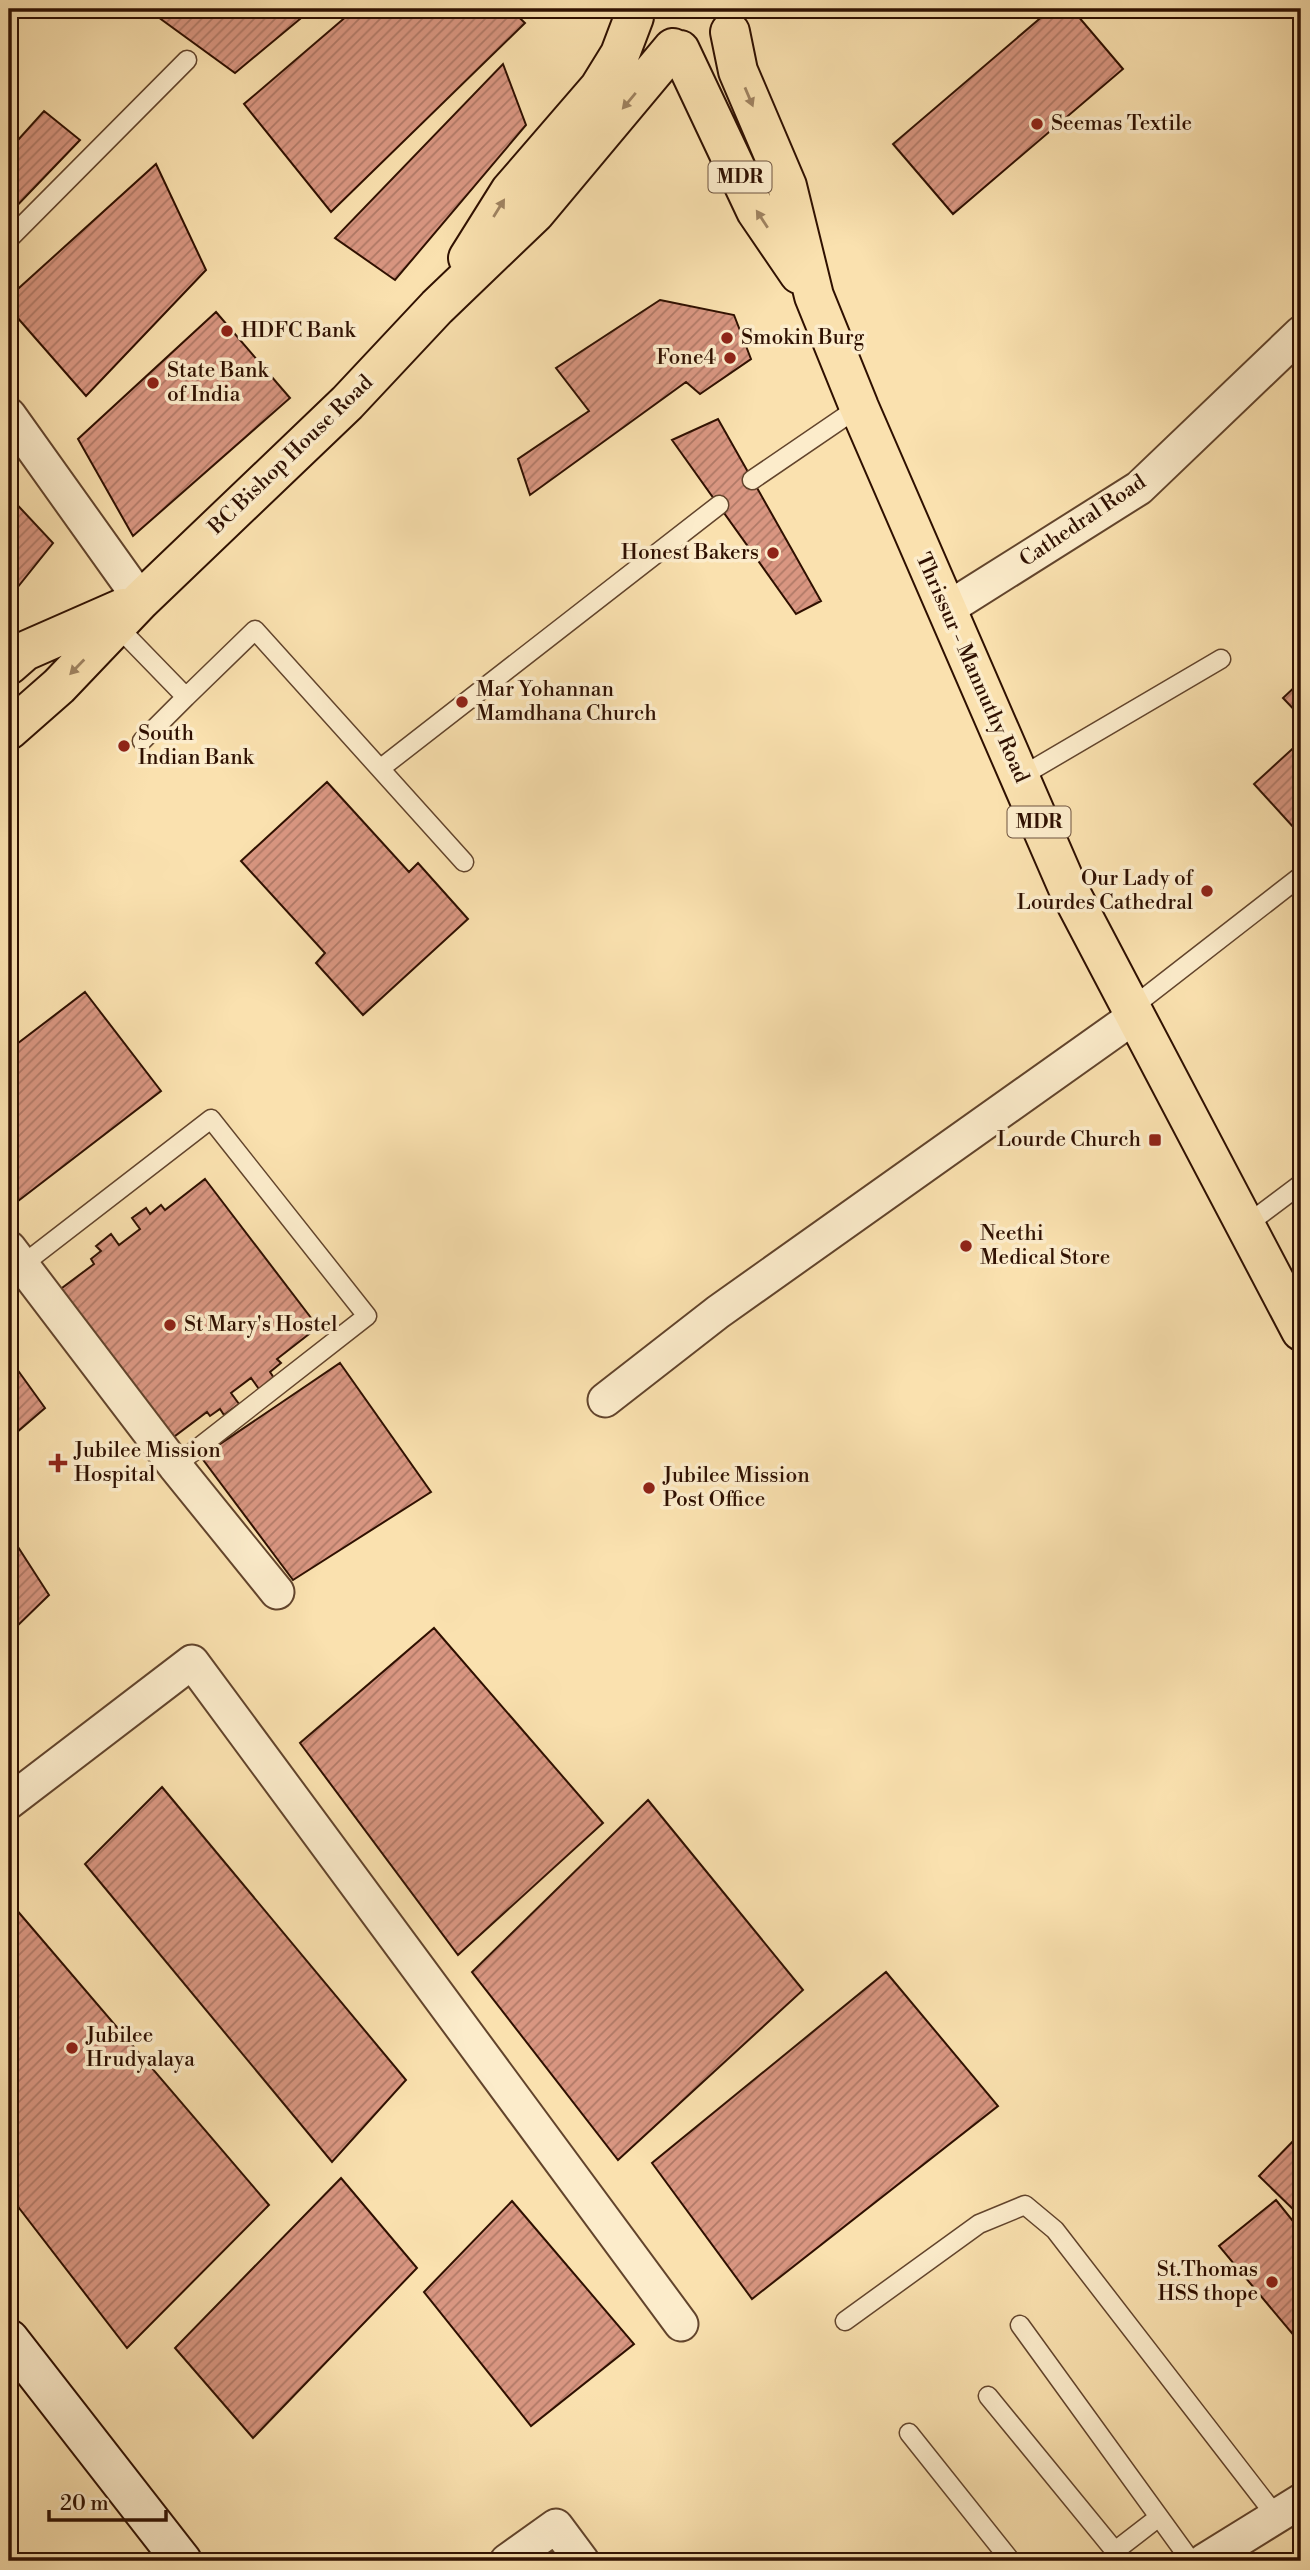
<svg xmlns="http://www.w3.org/2000/svg" width="1310" height="2570" viewBox="0 0 1310 2570" font-family="'Libre Bodoni',serif">
	<style>
		.building { fill: url(#building-hatch); stroke: #2f1001; stroke-width: 2 }
		.lines { fill: none; stroke-linecap: round; stroke-linejoin: round }
		.lane-casing { stroke: #62442c; stroke-width: 21 }
		.street-casing { stroke: #62442c; stroke-width: 37 }
		.secondary-casing { stroke: #2f1001; stroke-width: 42 }
		.primary-casing { stroke: #2f1001; stroke-width: 42 }
		.lane { stroke: #fceccb; stroke-width: 18 }
		.street { stroke: #fceccb; stroke-width: 33 }
		.secondary { stroke: #fceccb; stroke-width: 38 }
		.primary { stroke: #fae1af; stroke-width: 38 }
		.oneway { fill: #9f8361 }
		.poi-dot { fill: #8f2418; stroke: #fceccb; stroke-width: 2.5 }
		.labels { text-anchor: middle; dominant-baseline: central; stroke-width: 7; stroke-linejoin: round; paint-order: stroke }
		.shield { fill: #fceccb; stroke: #6c523e; stroke-width: 2 }
		.shield-label { font-size: 19px; font-weight: bold; fill: #2f1001 }
		.poi-label { font-size: 21px; fill: #2f1001; stroke: #fceccb; text-anchor: start }
		.street-label { font-size: 21px; fill: #2f1001; stroke: #fceccb }
	</style>
	<defs>
		<pattern id="building-hatch" width="6" height="6" patternUnits="userSpaceOnUse" patternTransform="scale(1.75)"><rect width="6" height="6" fill="#d99681"/><path d="M-1 1l2-2M0 6l6-6M5 7l2-2" fill="none" stroke="#b07967"/></pattern>
	</defs>
	<rect width="100%" height="100%" fill="#fae1af"/>
	<filter id="stains"><feTurbulence type="fractalNoise" baseFrequency=".00286" numOctaves="4"/><feColorMatrix values="0 0 0 0 .2 0 0 0 0 .09 0 0 0 0 .02 0 0 0 .5 -.17"/></filter>
	<radialGradient id="worn" r=".72"><stop offset=".6" stop-color="#630" stop-opacity="0"/><stop offset="1" stop-color="#630" stop-opacity=".3"/></radialGradient>
	<!-- building -->
	<path class="building" d="M147,9H312L235,73Z
		M355,9H510L525,23L331,212L244,104Z
		M1051,9H1072L1123,69L953,214L893,144Z
		M503,64L526,125L395,280L335,238Z
		M44,111L80,140L9,214V150Z
		M156,164L206,270L86,396L9,308V297Z
		M660,300L734,315L751,359L700,394L686,382L530,495L518,459L589,411L556,368Z
		M216,312L290,398L133,536L78,439Z
		M718,419L821,601L796,614L672,440Z
		M9,496L53,543L9,598Z
		M1301,681V717L1283,698Z
		M1301,741V823L1295,829L1254,784Z
		M327,782L409,872L418,863L468,919L363,1015L316,963L325,953L241,861Z
		M85,992L161,1091L9,1208V1050Z
		M205,1179L318,1327L277,1359L281,1363L270,1372L274,1378L259,1389L251,1378L231,1393L239,1404L224,1415L220,1409L210,1416L207,1412L167,1442L54,1294L94,1264L91,1259L101,1251L96,1246L111,1234L119,1245L140,1229L132,1218L146,1208L150,1214L161,1205L165,1210Z
		M9,1358L45,1408L9,1439Z
		M340,1363L431,1492L293,1580L201,1457Z
		M9,1533L49,1595L9,1634Z
		M434,1628L603,1823L458,1955L300,1743Z
		M162,1787L406,2080L332,2162L85,1864Z
		M648,1800L803,1990L618,2160L472,1972Z
		M9,1901L269,2205L127,2348L9,2195Z
		M886,1972L998,2106L752,2299L652,2163Z
		M1301,2133V2217L1259,2176Z
		M341,2178L417,2268L253,2438L175,2348Z
		M1276,2200L1301,2231V2344L1219,2246Z
		M512,2201L634,2344L531,2426L424,2292Z"/>
	<g class="lines">
		<!-- lane casing -->
		<g class="lane-casing">
			<path id="lane" d="M9,239L187,60
				M752,480L859,407
				M117,626L186,697L255,630L464,862
				M142,741L186,697
				M381,768L719,505
				M1020,777L1221,659
				M1130,1009L1301,876
				M1245,1226L1301,1184
				M22,1265L211,1119L367,1316L175,1466
				M845,2321L979,2224L1025,2205L1055,2230L1276,2516
				M1020,2325L1191,2561
				M988,2396L1115,2551L1159,2517
				M909,2433L1011,2561"/>
		</g>
		<!-- street casing -->
		<g class="street-casing">
			<path id="street" d="M9,415L141,600
				M947,609L1139,488L1301,333
				M9,1248L175,1466L277,1592
				M605,1400L718,1312L1135,1016
				M9,1802L192,1662L681,2324
				M507,2561L556,2526L582,2561
				M1204,2561L1301,2501"/>
		</g>
		<!-- secondary casing -->
		<g class="secondary-casing">
			<path id="secondary" d="M9,2339L182,2561"/>
		</g>
		<!-- primary casing -->
		<g class="primary-casing">
			<path id="primary" d="M730,32L738,71L787,186L814,296L859,407L1067,886L1301,1331
				M680,50L756,211L799,274
				M468,258L510,191L599,88L620,54L634,17
				M9,665L25,651L123,608
				M9,730L59,686L141,600L347,403L437,307L535,213L673,48"/>
		</g>
		<!-- lane -->
		<use href="#lane" class="lane"/>
		<!-- street -->
		<use href="#street" class="street"/>
		<!-- secondary -->
		<use href="#secondary" class="secondary"/>
		<!-- primary -->
		<use href="#primary" class="primary"/>
	</g>
	<!-- one-way arrows -->
	<defs><path id="oneway-solid" d="M-6-.8H1V-3.2L6.5 0L1 3.2V.8H-6Z" transform="scale(1.75)"/></defs>
	<g class="oneway">
		<use href="#oneway-solid" transform="translate(749 97) rotate(67)"/>
		<use href="#oneway-solid" transform="translate(629 101) rotate(130)"/>
		<use href="#oneway-solid" transform="translate(499 208) rotate(-58)"/>
		<use href="#oneway-solid" transform="translate(762 219) rotate(-123)"/>
		<use href="#oneway-solid" transform="translate(77 667) rotate(134)"/>
	</g>
	<!-- markers -->
	<g class="poi-dot">
		<circle cx="1037" cy="124" r="7"/>
		<circle cx="227" cy="331" r="7"/>
		<circle cx="727" cy="338" r="7"/>
		<circle cx="730" cy="358" r="7"/>
		<circle cx="153" cy="383" r="7"/>
		<circle cx="773" cy="553" r="7"/>
		<circle cx="462" cy="702" r="7"/>
		<circle cx="124" cy="746" r="7"/>
		<circle cx="1207" cy="891" r="7"/>
		<rect x="1148" y="1133" width="14" height="14" rx="3.5"/>
		<circle cx="966" cy="1246" r="7"/>
		<circle cx="170" cy="1325" r="7"/>
		<path d="M54.5 1452.5h7v7h7v7h-7v7h-7v-7h-7v-7h7z"/>
		<circle cx="649" cy="1488" r="7"/>
		<circle cx="72" cy="2048" r="7"/>
		<circle cx="1272" cy="2282" r="7"/>
	</g>
	<g class="labels">
		<!-- shield labels -->
		<g class="shield">
			<rect x="708.5" y="161.5" width="63" height="31" rx="5"/>
			<rect x="1007.5" y="806.5" width="63" height="31" rx="5"/>
		</g>
		<g class="shield-label">
			<text x="740" y="177">MDR</text>
			<text x="1039" y="822">MDR</text>
		</g>
		<!-- poi labels -->
		<g class="poi-label">
			<text x="1051" y="124">Seemas Textile</text>
			<text x="241" y="331">HDFC Bank</text>
			<text x="741" y="338">Smokin Burg</text>
			<text x="716" y="358" text-anchor="end">Fone4</text>
			<text x="167" y="371">State Bank<tspan x="167" dy="24">of India</tspan></text>
			<text x="759" y="553" text-anchor="end">Honest Bakers</text>
			<text x="476" y="690">Mar Yohannan<tspan x="476" dy="24">Mamdhana Church</tspan></text>
			<text x="138" y="734">South<tspan x="138" dy="24">Indian Bank</tspan></text>
			<text x="1193" y="879" text-anchor="end">Our Lady of<tspan x="1193" dy="24">Lourdes Cathedral</tspan></text>
			<text x="1141" y="1140" text-anchor="end">Lourde Church</text>
			<text x="980" y="1234">Neethi<tspan x="980" dy="24">Medical Store</tspan></text>
			<text x="184" y="1325">St Mary's Hostel</text>
			<text x="74" y="1451">Jubilee Mission<tspan x="74" dy="24">Hospital</tspan></text>
			<text x="663" y="1476">Jubilee Mission<tspan x="663" dy="24">Post Office</tspan></text>
			<text x="86" y="2036">Jubilee<tspan x="86" dy="24">Hrudyalaya</tspan></text>
			<text x="1258" y="2270" text-anchor="end">St.Thomas<tspan x="1258" dy="24">HSS thope</tspan></text>
		</g>
		<!-- street labels -->
		<g class="street-label">
			<text transform="translate(291 455) rotate(-44)">BC Bishop House Road</text>
			<text transform="translate(1083 521) rotate(-34)">Cathedral Road</text>
			<text transform="translate(972 668) rotate(66)">Thrissur - Mannuthy Road</text>
		</g>
	</g>
	<!-- margin -->
	<rect width="1310" height="2570" fill="none" stroke="#fae1af" stroke-width="35"/>
	<rect x="10" y="10" width="1289" height="2549" fill="none" stroke="#2f1001" stroke-width="3.5"/>
	<rect x="18" y="18" width="1275" height="2535" fill="none" stroke="#2f1001" stroke-width="2"/>
	<!-- scale -->
	<path d="M49 2510v10h117v-10" fill="none" stroke="#2f1001" stroke-width="3.5"/>
	<text x="60" y="2510" font-size="21" fill="#2f1001" stroke="#fceccb" stroke-width="5" paint-order="stroke">20 m</text>
	<rect width="100%" height="100%" filter="url(#stains)"/>
	<rect width="100%" height="100%" fill="url(#worn)"/>
</svg>
